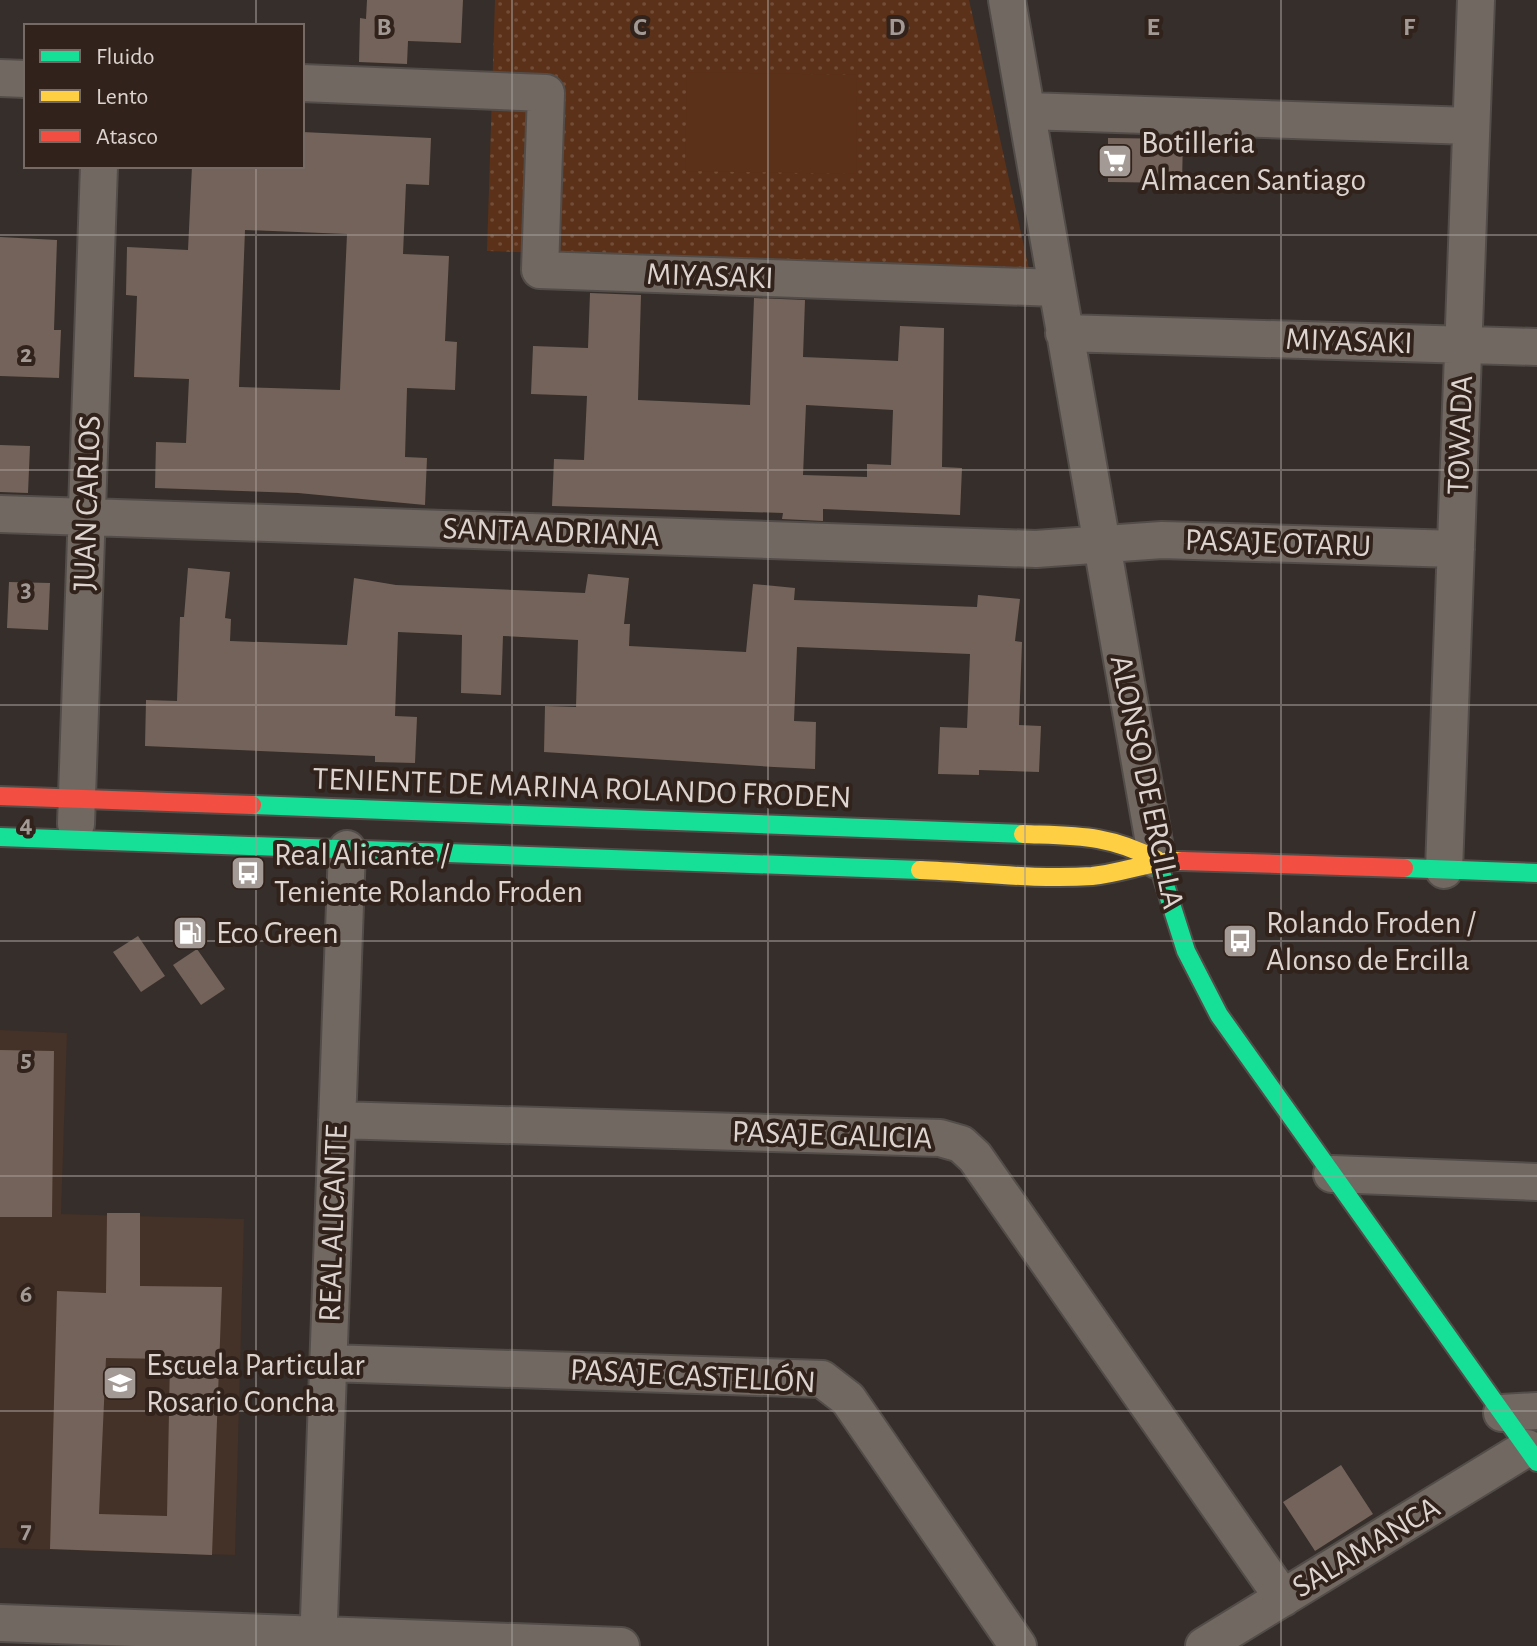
<svg xmlns="http://www.w3.org/2000/svg" width="1537" height="1646" viewBox="0 0 1537 1646" font-family="'Alegreya Sans',sans-serif">
	<style>
		.built { fill: #443127 }
		.grass { fill: url(#grass-dots) }
		.pitch { fill: #5b3119 }
		.building { fill: #74635a; fill-rule: evenodd }
		.lines { fill: none; stroke-linecap: round; stroke-linejoin: round }
		.street-casing { stroke: #534d49; stroke-width: 40 }
		.fast-casing { stroke: #534d49; stroke-width: 22 }
		.slow-casing { stroke: #534d49; stroke-width: 22 }
		.jam-casing { stroke: #534d49; stroke-width: 22 }
		.street { stroke: #726862; stroke-width: 36 }
		.fast { stroke: #16e098; stroke-width: 18 }
		.slow { stroke: #ffcf43; stroke-width: 18 }
		.jam { stroke: #f24e42; stroke-width: 18 }
		.grid { fill: none; stroke: #a39a95; stroke-width: 2; stroke-opacity: 0.55 }
		.labels { text-anchor: middle; dominant-baseline: central; stroke-width: 8; stroke-linejoin: round; paint-order: stroke }
		.poi-label { font-size: 32px; fill: #ddd4cf; stroke: #31231c; text-anchor: start }
		.street-label { font-size: 32px; fill: #ddd4cf; stroke: #31231c }
		.grid-label { font-size: 26px; text-anchor: middle; font-weight: bold; fill: #a39a95; stroke: #31231c; stroke-width: 8; stroke-linejoin: round; paint-order: stroke }
	</style>
	<defs>
		<pattern id="grass-dots" width="8" height="8" patternUnits="userSpaceOnUse" patternTransform="scale(2)"><rect width="8" height="8" fill="#5b3119"/><path d="M2 2h.1M6 6h.1" fill="none" stroke="#724e39" stroke-width="1.8" stroke-linecap="round"/></pattern>
	</defs>
	<rect width="100%" height="100%" fill="#362e2a"/>
	<!-- built -->
	<path class="built" d="M0,1030L67,1033L61,1214L244,1219L235,1555L0,1548Z"/>
	<!-- grass -->
	<path class="grass" d="M495,0H969L1029,269L487,251Z"/>
	<!-- pitch -->
	<path class="pitch" d="M687,72L857,75L856,174L685,171Z"/>
	<!-- building -->
	<path class="building" d="M367,0H463L461,43L408,41L407,64L359,62L360,18L366,19Z
		M302,132L431,138L429,185L406,184L403,254L449,256L445,341L457,342L455,390L407,388L405,457L427,458L425,505L298,493L155,488L156,442L186,443L189,379L134,377L137,296L126,295L127,247L188,250L192,166H302ZM245,230L347,234L340,390L239,387Z
		M1108,138L1183,139L1182,183L1108,182Z
		M0,237L57,240L54,330H61L59,378L0,376Z
		M590,293L641,295L638,400L750,405L754,298L805,300L803,357L898,361L900,326L944,328L942,467L962,468L960,515L823,509V521L782,519L783,513L552,506L554,459L584,460L587,396L531,394L533,346L588,348ZM806,405L893,410L891,465L867,464V477L803,475Z
		M0,445L30,446L28,493L0,492Z
		M188,568L230,572L225,618L231,619L230,641L347,645L354,578L396,585L585,593L588,574L629,578L624,624H630L629,646L746,652L753,584L795,588L794,600L977,607L978,595L1020,599L1015,641L1022,642L1019,725L1041,726L1039,772L979,770V775L938,774L940,727L967,728L970,654L797,647L794,721L816,722L815,769L774,767L544,752L545,706L576,707L578,640L503,636L501,695L461,693L462,635L398,632L395,716L417,717L415,763L375,762V756L145,746L146,700L177,701L180,617H184Z
		M9,582L50,583L48,630L7,628Z
		M138,936L165,976L141,992L113,952Z
		M197,949L225,989L201,1005L173,965Z
		M0,1050L54,1051L52,1217H0Z
		M107,1213H140V1286L222,1287L212,1555L50,1549L57,1291L106,1293ZM106,1358L170,1359L167,1516L99,1514Z
		M1341,1465L1373,1514L1315,1551L1283,1502Z"/>
	<g class="lines">
		<!-- street casing -->
		<g class="street-casing">
			<path id="street" d="M1007,0L1157,860
				M0,78L26,79
				M302,83L546,93L540,270L1057,288
				M1027,111L1471,126
				M1064,333L1537,347
				M0,514L1036,549L1162,540L1456,549
				M76,824L99,166
				M1444,870L1476,0
				M337,1120L940,1138L961,1144L975,1157L1283,1598
				M1332,1174L1537,1182
				M328,1363L822,1379L848,1399L1018,1646
				M1502,1413L1537,1411
				M0,1623L621,1646
				M318,1646L347,849
				M1204,1646L1527,1448"/>
		</g>
		<!-- fast casing -->
		<g class="fast-casing">
			<path id="fast" d="M252,805L1023,834
				M0,837L920,870
				M1157,860L1186,951L1219,1015L1537,1462
				M1404,868L1537,873"/>
		</g>
		<!-- slow casing -->
		<g class="slow-casing">
			<path id="slow" d="M1023,834C1076,836 1108,834 1157,860
				M920,870C976,872 1036,880 1092,876C1124,873 1151,860 1182,861"/>
		</g>
		<!-- jam casing -->
		<g class="jam-casing">
			<path id="jam" d="M0,796L252,805
				M1182,861L1404,868"/>
		</g>
		<!-- street -->
		<use href="#street" class="street"/>
		<!-- fast -->
		<use href="#fast" class="fast"/>
		<!-- slow -->
		<use href="#slow" class="slow"/>
		<!-- jam -->
		<use href="#jam" class="jam"/>
	</g>
	<!-- grid -->
	<path class="grid" d="M256,0V26M512,0V1646M768,0V1646M1025,0V1646M1281,0V1646M256,166V1646M0,235H1537M0,470H1537M0,705H1537M0,941H1537M0,1176H1537M0,1411H1537"/>
	<!-- icons -->
	<defs>
		<g id="supermarket-square" transform="scale(1.8)"><rect x="-9" y="-9" width="18" height="18" rx="4" fill="#a39a95" stroke="#31231c"/><path d="M-6-5.5h2.5l.6 2H6L4.5 2H-2.5L-4.4-4H-6ZM-1.5 3.2a1.3 1.3 0 1 0 .1 0ZM3 3.2a1.3 1.3 0 1 0 .1 0Z" fill="#fff"/></g>
		<g id="bus-square" transform="scale(1.8)"><rect x="-9" y="-9" width="18" height="18" rx="4" fill="#a39a95" stroke="#31231c"/><path d="M-5-6H5V4H4V6H2V4H-2V6H-4V4H-5ZM-3.5-4V0h7V-4ZM-3.5 1.2v1.5H-2V1.2ZM2 1.2v1.5H3.5V1.2Z" fill="#fff"/></g>
		<g id="fuel-square" transform="scale(1.8)"><rect x="-9" y="-9" width="18" height="18" rx="4" fill="#a39a95" stroke="#31231c"/><path d="M-5.5-6h7V0h2V4h1.3V-2.5L3-4.5l.8-.8L6-3V5H2.5V1h-1V6h-7ZM-4.2-4.7v3.2H.2V-4.7Z" fill="#fff"/></g>
		<g id="school-square" transform="scale(1.8)"><rect x="-9" y="-9" width="18" height="18" rx="4" fill="#a39a95" stroke="#31231c"/><path d="M0-5L7-2L0 1L-7-2ZM-4 1L0 2.5L4 1V4Q0 6-4 4Z" fill="#fff"/></g>
	</defs>
	<g fill-rule="evenodd">
		<use href="#supermarket-square" x="1115" y="161"/>
		<use href="#bus-square" x="248" y="873"/>
		<use href="#fuel-square" x="190" y="933"/>
		<use href="#bus-square" x="1240" y="941"/>
		<use href="#school-square" x="120" y="1383"/>
	</g>
	<g class="labels">
		<!-- poi labels -->
		<g class="poi-label">
			<text x="1141" y="143">Botilleria<tspan x="1141" dy="37">Almacen Santiago</tspan></text>
			<text x="274" y="855">Real Alicante /<tspan x="274" dy="37">Teniente Rolando Froden</tspan></text>
			<text x="1266" y="923">Rolando Froden /<tspan x="1266" dy="37">Alonso de Ercilla</tspan></text>
			<text x="216" y="933">Eco Green</text>
			<text x="146" y="1365">Escuela Particular<tspan x="146" dy="37">Rosario Concha</tspan></text>
		</g>
		<!-- street labels -->
		<g class="street-label">
			<text transform="translate(710 276) rotate(2)">MIYASAKI</text>
			<text transform="translate(1349 341) rotate(2)">MIYASAKI</text>
			<text transform="translate(1460 435) rotate(-88)">TOWADA</text>
			<text transform="translate(87 503) rotate(-88)">JUAN CARLOS</text>
			<text transform="translate(551 532) rotate(2)">SANTA ADRIANA</text>
			<text transform="translate(1278 543) rotate(2)">PASAJE OTARU</text>
			<text transform="translate(1147 782) rotate(78)">ALONSO DE ERCILLA</text>
			<text transform="translate(582 788) rotate(2)">TENIENTE DE MARINA ROLANDO FRODEN</text>
			<text transform="translate(832 1135) rotate(2)">PASAJE GALICIA</text>
			<text transform="translate(333 1223) rotate(-88)">REAL ALICANTE</text>
			<text transform="translate(693 1376) rotate(3)">PASAJE CASTELLÓN</text>
			<text transform="translate(1366 1547) rotate(-31)">SALAMANCA</text>
		</g>
	</g>
	<g class="grid-label">
		<text x="384" y="35">B</text>
		<text x="640" y="35">C</text>
		<text x="897" y="35">D</text>
		<text x="1153" y="35">E</text>
		<text x="1409" y="35">F</text>
		<text x="26" y="362">2</text>
		<text x="26" y="597">3</text>
		<text x="26" y="832">4</text>
		<text x="26" y="1067">5</text>
		<text x="26" y="1302">6</text>
		<text x="26" y="1538">7</text>
	</g>
	<!-- legend -->
	<rect x="24" y="24" width="280" height="144" fill="#31231c" stroke="#766a64" stroke-width="2"/>
	<rect x="40" y="50" width="40" height="12" fill="#16e098" stroke="#766a64" stroke-width="2"/>
	<text x="96" y="64" font-size="24" fill="#ddd4cf">Fluido</text>
	<rect x="40" y="90" width="40" height="12" fill="#ffcf43" stroke="#766a64" stroke-width="2"/>
	<text x="96" y="104" font-size="24" fill="#ddd4cf">Lento</text>
	<rect x="40" y="130" width="40" height="12" fill="#f24e42" stroke="#766a64" stroke-width="2"/>
	<text x="96" y="144" font-size="24" fill="#ddd4cf">Atasco</text>
</svg>
